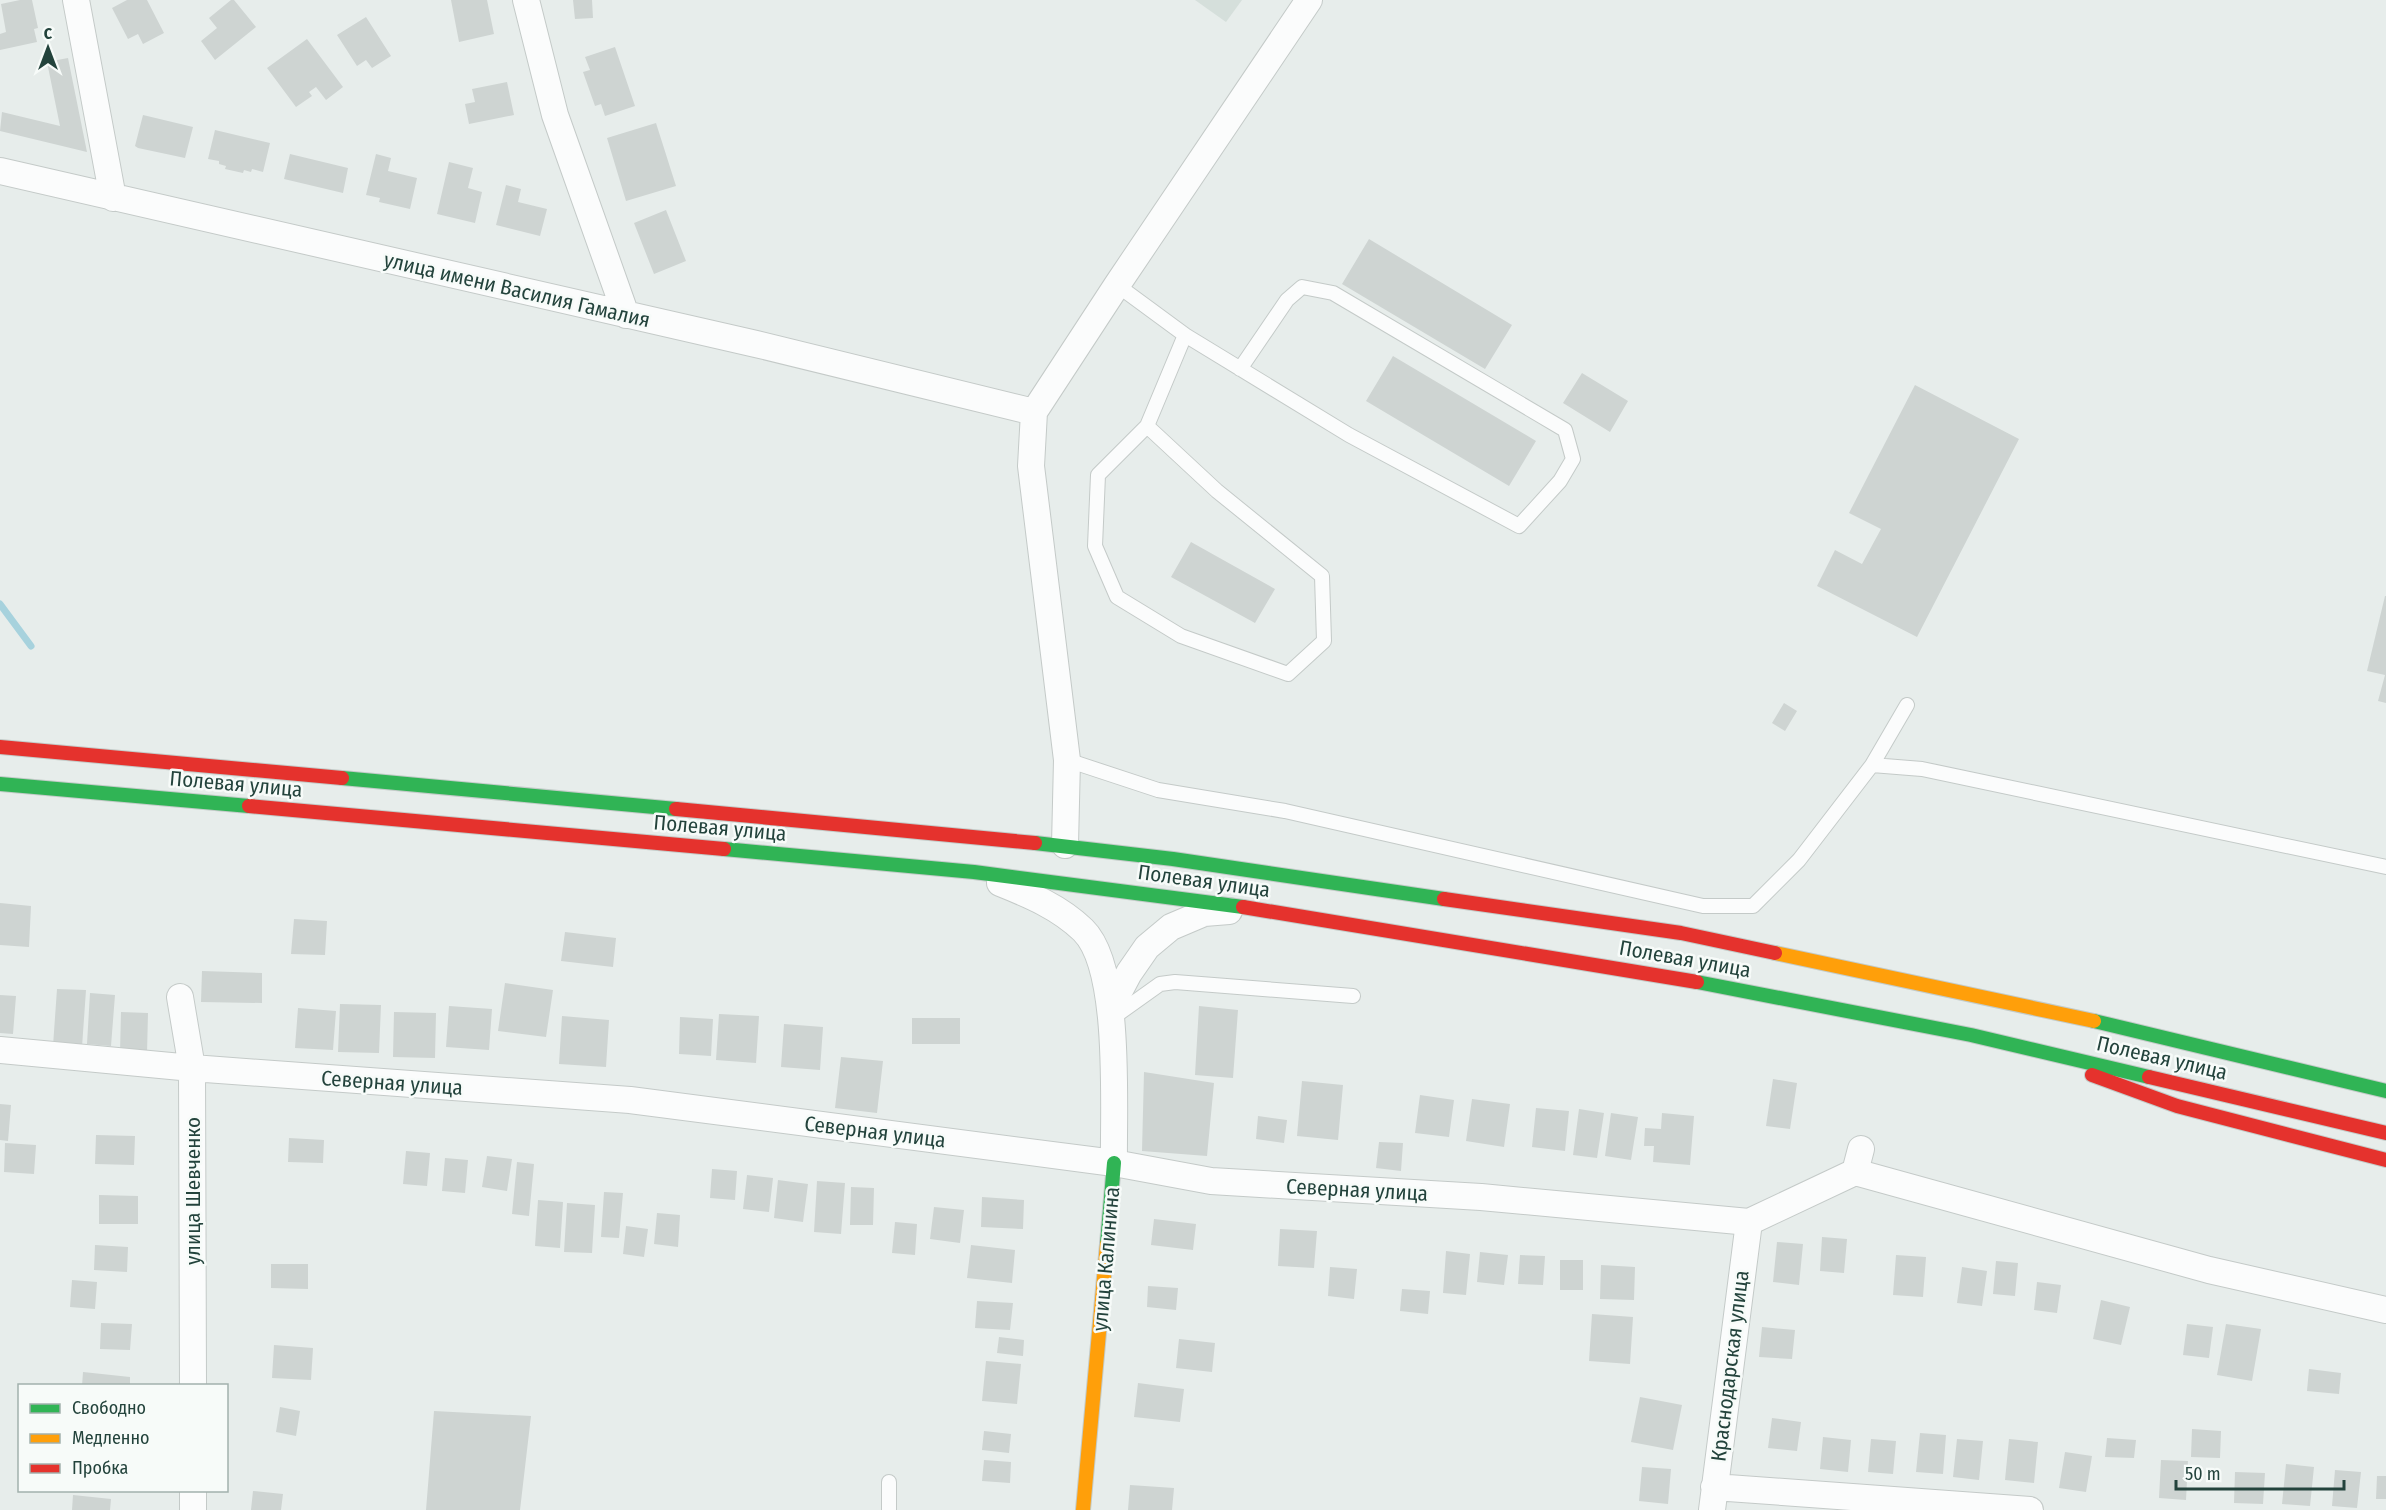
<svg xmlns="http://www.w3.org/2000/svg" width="2386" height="1510" viewBox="0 0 2386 1510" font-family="'Fira Sans Condensed',sans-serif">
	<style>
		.built { fill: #d5dfdb }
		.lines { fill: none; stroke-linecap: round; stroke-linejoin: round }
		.stream { stroke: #a7d2dd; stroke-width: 7 }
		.building { fill: #ced4d2 }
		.lane-casing { stroke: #c4cac8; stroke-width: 16 }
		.street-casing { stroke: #c4cac8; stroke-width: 28 }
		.fast-casing { stroke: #c3cbc8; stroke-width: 16 }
		.slow-casing { stroke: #c3cbc8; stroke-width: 16 }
		.jam-casing { stroke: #c3cbc8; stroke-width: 16 }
		.lane { stroke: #fbfcfc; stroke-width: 14 }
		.street { stroke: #fbfcfc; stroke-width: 26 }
		.fast { stroke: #30b455; stroke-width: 14 }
		.slow { stroke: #ff9f0a; stroke-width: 14 }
		.jam { stroke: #e5322d; stroke-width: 14 }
		.labels { text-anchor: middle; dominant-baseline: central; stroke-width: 5; stroke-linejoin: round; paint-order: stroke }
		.street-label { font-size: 21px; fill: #23433c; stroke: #f7fbf9 }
	</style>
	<rect width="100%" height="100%" fill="#e7edeb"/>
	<!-- built -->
	<path class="built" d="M1195,0H1242L1226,22Z"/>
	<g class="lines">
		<!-- stream -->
		<path class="stream" d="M0,604L31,646"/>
	</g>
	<!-- building -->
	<path class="building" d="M20,0H32L38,28L34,29L37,42L0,50V34L6,32L1,4Z
		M127,0H147L164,33L143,44L138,34L128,39L112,8Z
		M231,0H234L256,27L215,60L201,41L217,28L209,18Z
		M451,0H487L494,34L459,42Z
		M573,0H592L593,18L575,19Z
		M366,17L391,56L372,68L366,60L357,66L337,35Z
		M307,39L343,87L326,100L316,87L309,92L312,96L296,107L267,68Z
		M615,47L635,106L605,116L601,104L595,106L583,72L590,70L585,57Z
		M68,58L87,152L0,131L2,112L60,126L47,62Z
		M507,82L514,115L469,124L465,104L475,102L472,89Z
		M143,115L193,127L185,158L138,148L135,146Z
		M656,123L676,186L626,201L607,138Z
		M215,130L270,143L263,172L252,169L251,172L244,170L243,173L225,169L226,166L219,164V161L208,159Z
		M290,154L348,168L343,193L284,179Z
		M376,154L391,158L388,171L417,178L410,209L379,202L380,198L366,195Z
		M449,162L473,168L468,188L482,192L475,223L437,214Z
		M506,185L521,189L518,202L547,209L540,236L496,225Z
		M666,210L686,261L654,274L634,223Z
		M1369,239L1512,325L1485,369L1342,284Z
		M1393,356L1536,441L1509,486L1366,401Z
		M1582,373L1628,401L1610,432L1563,403Z
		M1915,385L2019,439L1917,637L1817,586L1835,550L1862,564L1881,529L1849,513Z
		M1191,542L1275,589L1255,623L1171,577Z
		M2385,596H2386V703L2378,701L2385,675L2367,671Z
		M1784,703L1797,711L1785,731L1772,723Z
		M0,903L31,906L29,947L0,945Z
		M294,919L327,921L325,955L291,954Z
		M565,932L616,938L613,967L561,961Z
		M202,971L262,973V1003L201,1002Z
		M505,983L553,990L546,1037L498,1031Z
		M57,989L86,990L82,1047L53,1046Z
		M90,993L115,995L111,1046L87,1044Z
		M0,995L16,996L13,1034L0,1033Z
		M340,1004L381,1005L379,1053L338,1052Z
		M449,1006L492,1009L489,1050L446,1047Z
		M1199,1006L1238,1010L1233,1078L1195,1075Z
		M298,1008L336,1011L333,1050L295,1048Z
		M121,1012L148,1013L147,1054L120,1053Z
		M394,1012L436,1013L435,1058L393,1057Z
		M719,1014L759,1016L756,1063L716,1060Z
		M562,1016L609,1020L606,1067L559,1064Z
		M680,1017L713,1019L711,1056L679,1054Z
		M912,1018H960V1044H912Z
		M784,1024L823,1027L820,1070L781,1067Z
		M841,1057L883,1061L877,1113L835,1108Z
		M1144,1072L1214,1083L1207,1156L1142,1151Z
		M1773,1079L1797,1083L1790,1129L1766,1126Z
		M1302,1081L1343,1085L1338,1140L1297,1136Z
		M1420,1095L1454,1100L1449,1137L1415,1133Z
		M1472,1099L1510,1104L1504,1147L1466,1141Z
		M0,1104L11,1105L8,1141L0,1140Z
		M1536,1108L1569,1111L1565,1151L1532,1147Z
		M1579,1109L1604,1113L1597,1158L1573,1155Z
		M1611,1113L1638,1117L1631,1160L1605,1156Z
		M1662,1113L1694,1116L1690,1165L1653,1162L1654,1146H1644L1645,1128L1661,1129Z
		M1258,1116L1287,1120L1284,1143L1256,1139Z
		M96,1135L135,1136L134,1165L95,1164Z
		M289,1138L324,1140L323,1163L288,1162Z
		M1379,1142L1403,1143L1401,1171L1376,1168Z
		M5,1143L36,1145L34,1174L4,1172Z
		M406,1151L430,1153L427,1186L403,1184Z
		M487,1156L512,1159L507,1191L482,1187Z
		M445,1158L468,1160L465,1193L442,1191Z
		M517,1162L534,1164L529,1216L512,1214Z
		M712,1169L737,1171L735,1200L710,1198Z
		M747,1175L773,1178L769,1212L743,1209Z
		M778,1180L808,1184L803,1222L774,1218Z
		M817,1181L845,1183L841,1234L814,1232Z
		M851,1187L874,1188L873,1225H850Z
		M604,1192L623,1193L619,1238L601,1237Z
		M99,1195L138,1196V1224H99Z
		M982,1197L1024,1200L1023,1229L981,1227Z
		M538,1200L563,1202L560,1248L535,1246Z
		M567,1203L595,1205L592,1253L564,1252Z
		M934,1207L964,1210L960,1243L930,1239Z
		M657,1213L680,1215L678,1247L654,1244Z
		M1154,1219L1196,1224L1193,1250L1151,1245Z
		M895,1222L917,1224L915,1255L892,1253Z
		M626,1226L648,1229L644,1257L623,1254Z
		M1280,1229L1317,1231L1314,1268L1278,1266Z
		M1822,1237L1847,1239L1844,1273L1820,1271Z
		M1777,1242L1803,1244L1799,1285L1773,1282Z
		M95,1245L128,1247L127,1272L94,1270Z
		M971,1245L1015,1250L1012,1283L967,1278Z
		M1446,1251L1470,1254L1466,1295L1443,1293Z
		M1480,1252L1508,1255L1504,1285L1477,1282Z
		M1520,1255L1545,1256L1543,1285L1518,1284Z
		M1896,1255L1926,1257L1923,1297L1893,1295Z
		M1560,1260H1583V1290H1560Z
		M1996,1261L2018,1263L2015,1296L1993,1294Z
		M271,1264H308V1289L271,1288Z
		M1601,1265L1635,1267L1634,1300L1600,1299Z
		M1330,1267L1357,1269L1354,1299L1328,1296Z
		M1962,1267L1987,1271L1982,1306L1957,1303Z
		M72,1280L97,1282L95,1309L70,1307Z
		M2037,1282L2061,1285L2057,1313L2034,1310Z
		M1148,1286L1178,1288L1176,1310L1147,1307Z
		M1402,1289L1430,1291L1428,1314L1400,1311Z
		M2101,1300L2130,1307L2121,1345L2093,1339Z
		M977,1301L1013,1303L1010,1330L975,1328Z
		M1592,1314L1633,1317L1630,1364L1589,1361Z
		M101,1323L132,1324L130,1350L100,1349Z
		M2187,1324L2213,1327L2209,1358L2183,1355Z
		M2226,1324L2261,1329L2252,1381L2217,1375Z
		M1762,1327L1795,1330L1792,1359L1759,1357Z
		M999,1337L1024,1340L1023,1356L997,1353Z
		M1179,1339L1215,1343L1212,1372L1176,1368Z
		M274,1345L313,1348L311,1380L272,1378Z
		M986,1361L1021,1364L1017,1404L982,1401Z
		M2309,1369L2341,1373L2339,1394L2307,1391Z
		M83,1372L130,1377V1386H82Z
		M1138,1383L1184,1389L1180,1422L1134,1417Z
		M1640,1397L1682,1405L1673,1450L1631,1442Z
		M280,1407L300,1411L296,1436L276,1432Z
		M434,1411L531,1416L520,1510H426Z
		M1772,1418L1801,1422L1797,1451L1768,1448Z
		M2192,1429L2221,1431L2220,1458L2191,1457Z
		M984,1431L1011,1434L1009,1453L982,1450Z
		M1920,1433L1946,1435L1943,1474L1916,1472Z
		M1823,1437L1851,1440L1848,1472L1820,1469Z
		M2107,1438L2136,1440L2134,1458L2105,1457Z
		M1871,1439L1896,1441L1893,1474L1868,1472Z
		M1957,1439L1983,1441L1979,1480L1953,1477Z
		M2009,1439L2038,1442L2034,1483L2005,1480Z
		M2065,1452L2092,1456L2086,1492L2059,1488Z
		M984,1460L1011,1462L1010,1483L982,1481Z
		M2161,1460L2188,1461L2186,1500L2159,1498Z
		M2286,1464L2314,1467L2310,1506L2282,1504Z
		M1642,1467L1671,1469L1668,1504L1639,1501Z
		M2335,1470L2361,1472L2357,1508L2332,1506Z
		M2235,1472L2265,1473L2263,1504L2234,1503Z
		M2377,1476H2386V1499H2376Z
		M1130,1485L1174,1488L1172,1510H1128Z
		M253,1491L283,1494L281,1510H251Z
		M73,1495L111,1499L110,1510H72Z"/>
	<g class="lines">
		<!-- lane casing -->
		<g class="lane-casing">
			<path id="lane" d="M1117,285L1185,335L1147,426L1098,475L1095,546L1117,597L1181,636L1288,674L1324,641L1322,576L1217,491L1147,426
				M1185,335L1349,435L1519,526L1560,481L1573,459L1565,430L1333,293L1302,287L1287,300L1240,369
				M1067,760L1158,790L1285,811L1703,906H1753L1799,860L1872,765L1907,705
				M1872,765L1922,769L2386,867
				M1111,1019L1160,984L1175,982L1353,996
				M889,1510V1482"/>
		</g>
		<!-- street casing -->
		<g class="street-casing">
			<path id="street" d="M76,0L113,198
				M526,0L555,115L626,315
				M0,171L756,344L1034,412
				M1065,845L1067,760L1031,466L1034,412L1117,285L1309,0
				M1000,883C1030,895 1059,907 1083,930C1122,968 1113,1108 1114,1163
				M180,997L192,1068L193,1386
				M1111,1007L1129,973L1147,947L1171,927L1204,913L1229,911
				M0,1050L192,1068L630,1100L1114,1163L1211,1181L1481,1197L1749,1222
				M1855,1172L2209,1270L2386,1310
				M1749,1222L1855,1172L1861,1149
				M1714,1487L2030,1510
				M193,1490V1510
				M1712,1510L1749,1222"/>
		</g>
		<!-- fast casing -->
		<g class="fast-casing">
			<path id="fast" d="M342,778L676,809
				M0,784L249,806
				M1035,843L1173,859L1444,899
				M724,849L974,872L1243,907
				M1697,982L1971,1035L2149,1077
				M2094,1021L2386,1091
				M1107,1244L1114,1163"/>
		</g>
		<!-- slow casing -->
		<g class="slow-casing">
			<path id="slow" d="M1775,953L2094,1021
				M1083,1510L1107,1244"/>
		</g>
		<!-- jam casing -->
		<g class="jam-casing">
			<path id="jam" d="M0,747L342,778
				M249,806L724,849
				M676,809L1035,843
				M1444,899L1681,933L1775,953
				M1243,907L1697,982
				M2092,1075L2177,1106L2386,1160
				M2149,1077L2386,1133"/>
		</g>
		<!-- lane -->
		<use href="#lane" class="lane"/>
		<!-- street -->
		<use href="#street" class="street"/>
		<!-- fast -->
		<use href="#fast" class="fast"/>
		<!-- slow -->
		<use href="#slow" class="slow"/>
		<!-- jam -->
		<use href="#jam" class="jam"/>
	</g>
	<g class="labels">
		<!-- street labels -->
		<g class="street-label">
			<text transform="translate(517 290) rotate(13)">улица имени Василия Гамалия</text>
			<text transform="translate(236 784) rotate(5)">Полевая улица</text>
			<text transform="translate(720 828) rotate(5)">Полевая улица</text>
			<text transform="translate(1204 881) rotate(8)">Полевая улица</text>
			<text transform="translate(1685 959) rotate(10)">Полевая улица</text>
			<text transform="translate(2162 1058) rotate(13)">Полевая улица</text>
			<text transform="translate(392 1083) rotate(4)">Северная улица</text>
			<text transform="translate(875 1132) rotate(7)">Северная улица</text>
			<text transform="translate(1357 1190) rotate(3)">Северная улица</text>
			<text transform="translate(193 1191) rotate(-90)">улица Шевченко</text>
			<text transform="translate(1106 1259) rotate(-85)">улица Калинина</text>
			<text transform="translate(1730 1366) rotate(-83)">Краснодарская улица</text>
		</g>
	</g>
	<!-- legend -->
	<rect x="18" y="1384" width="210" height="108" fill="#f7fbf9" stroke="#a2b1ad" stroke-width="1.5"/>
	<rect x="30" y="1404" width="30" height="9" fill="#30b455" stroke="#a2b1ad" stroke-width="1.5"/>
	<text x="72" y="1414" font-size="18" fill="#23433c">Свободно</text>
	<rect x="30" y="1434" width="30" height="9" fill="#ff9f0a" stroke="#a2b1ad" stroke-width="1.5"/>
	<text x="72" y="1444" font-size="18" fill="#23433c">Медленно</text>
	<rect x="30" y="1464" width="30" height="9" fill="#e5322d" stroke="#a2b1ad" stroke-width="1.5"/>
	<text x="72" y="1474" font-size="18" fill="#23433c">Пробка</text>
	<!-- north arrow -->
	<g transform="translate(48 48)" stroke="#f7fbf9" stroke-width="4.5" paint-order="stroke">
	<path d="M0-4.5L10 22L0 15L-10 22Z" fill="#23433c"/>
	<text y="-9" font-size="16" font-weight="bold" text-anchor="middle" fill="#23433c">С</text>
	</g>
	<!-- scale -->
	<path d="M2176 1480v9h168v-9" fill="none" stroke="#23433c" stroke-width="3"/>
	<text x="2185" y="1480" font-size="18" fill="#23433c" stroke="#f7fbf9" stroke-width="4.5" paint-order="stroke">50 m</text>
</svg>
